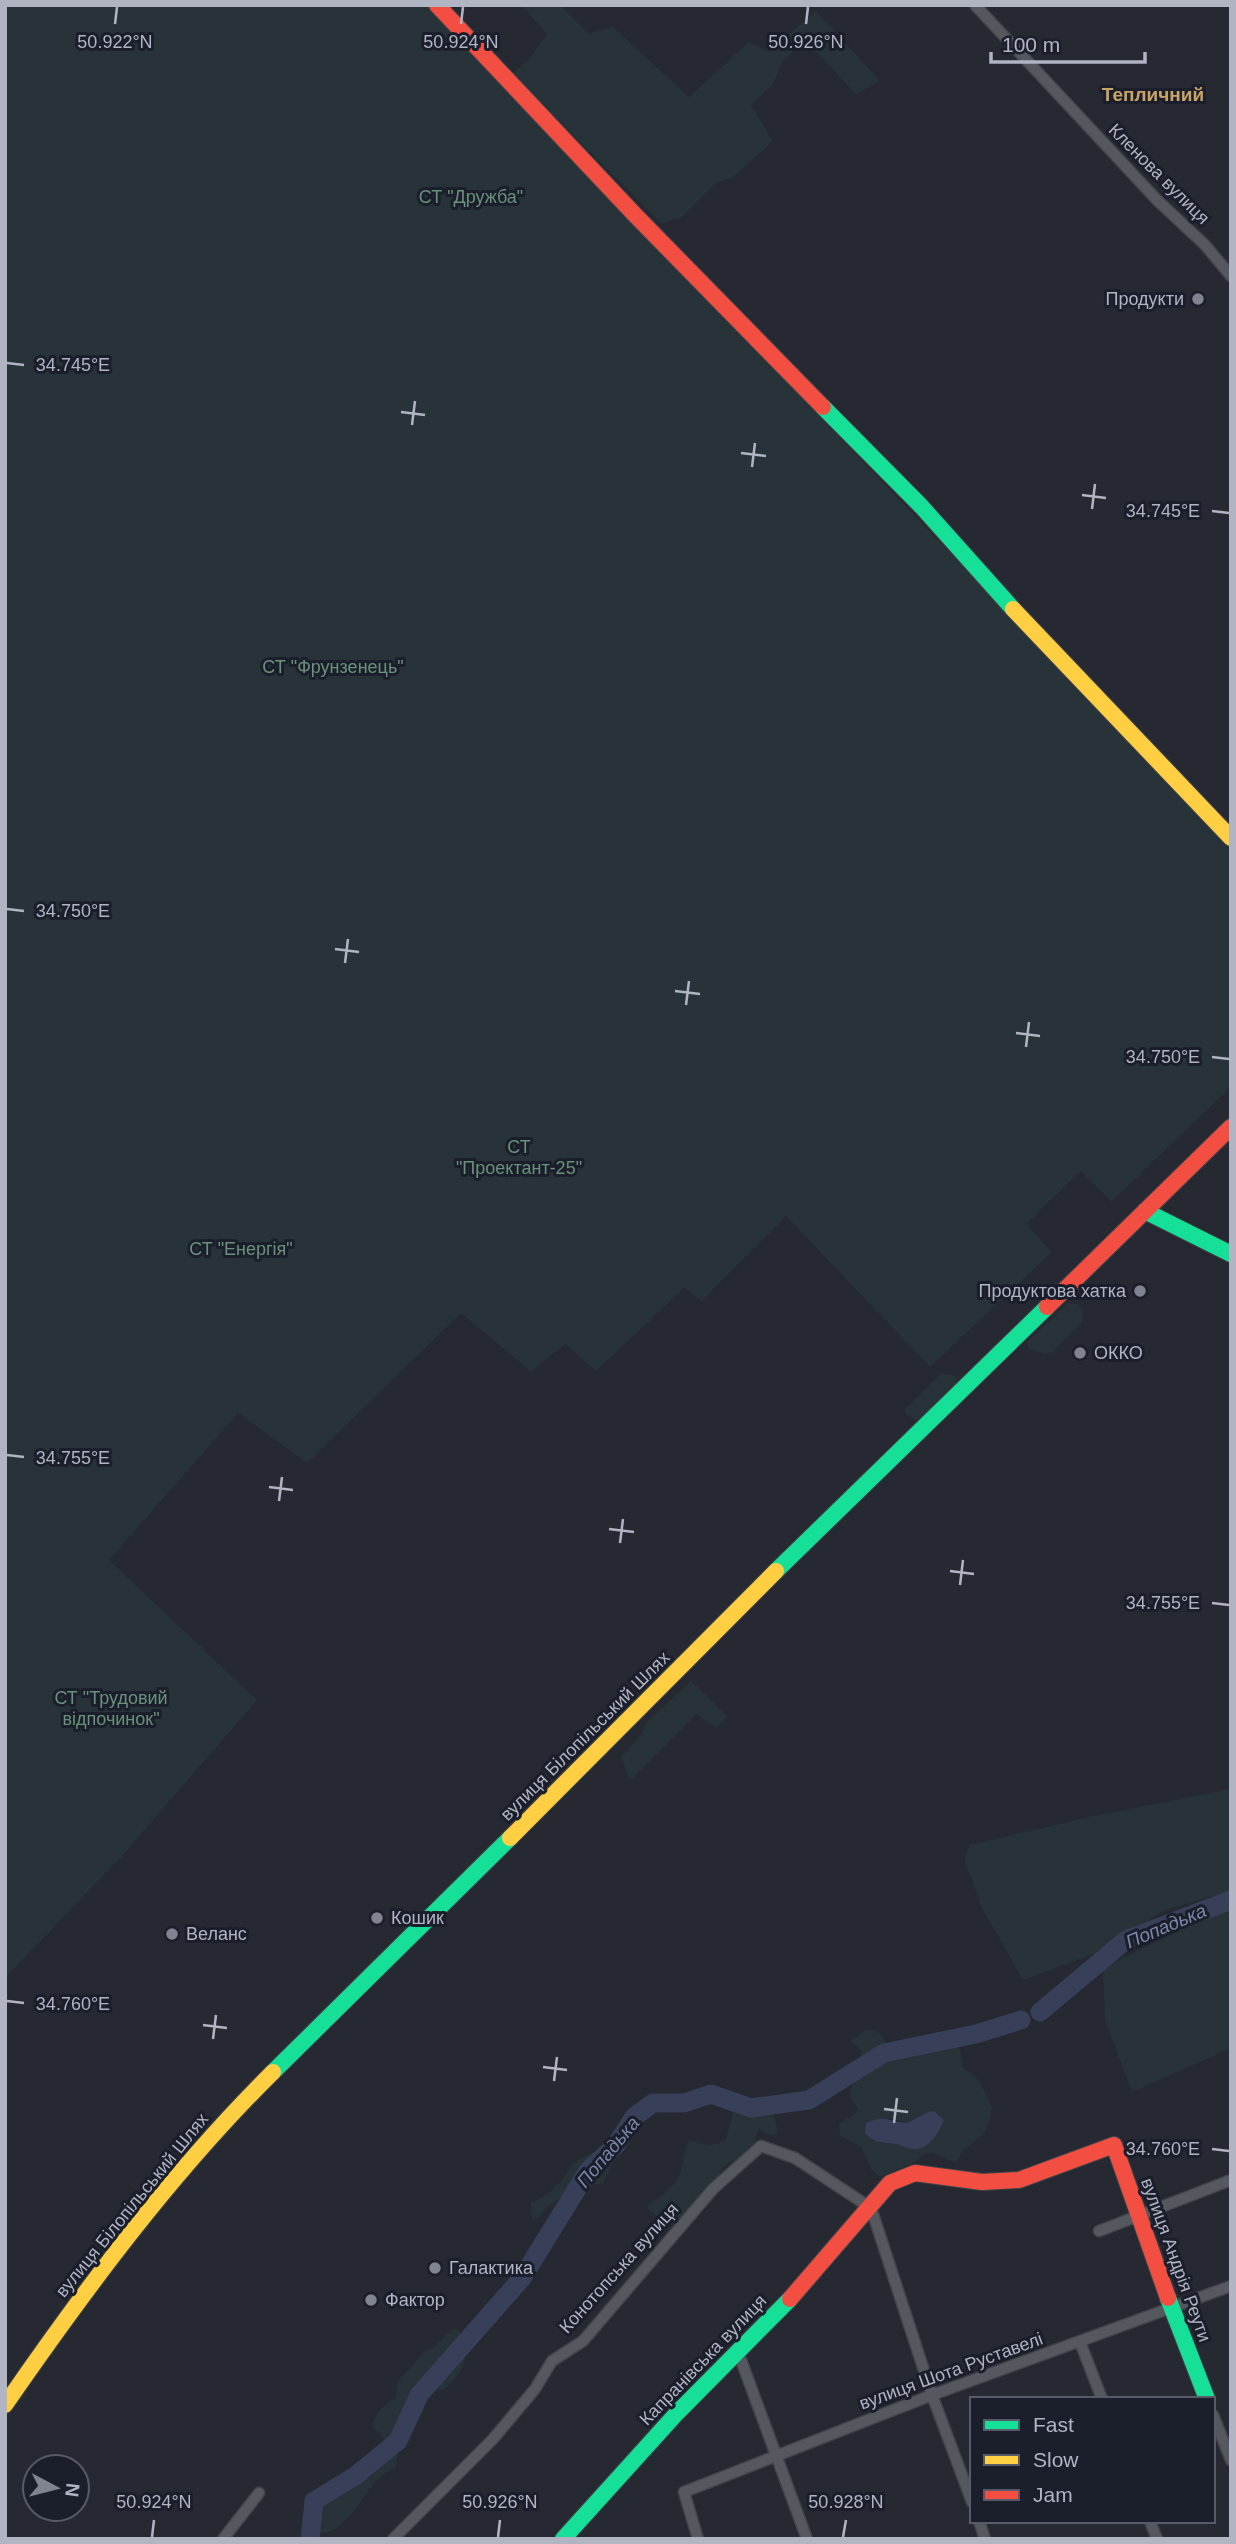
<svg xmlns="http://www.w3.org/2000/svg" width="1236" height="2544" viewBox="0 0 1236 2544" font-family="Arial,sans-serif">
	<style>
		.green { fill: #273338; fill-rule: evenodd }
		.water { fill: #373f59 }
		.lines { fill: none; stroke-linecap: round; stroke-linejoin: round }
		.river { stroke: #373f59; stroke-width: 19 }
		.street-casing { stroke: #42444a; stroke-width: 13 }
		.fast-casing { stroke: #42444a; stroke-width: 18 }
		.slow-casing { stroke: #42444a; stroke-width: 18 }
		.jam-casing { stroke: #42444a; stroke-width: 18 }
		.street { stroke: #565860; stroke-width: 10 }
		.fast { stroke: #16e098; stroke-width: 16 }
		.slow { stroke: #ffcf43; stroke-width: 16 }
		.jam { stroke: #f24e42; stroke-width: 16 }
		.ticks { fill: none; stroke: #b0b4c3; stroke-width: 2.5 }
		.poi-dot { fill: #808390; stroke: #1b1e2b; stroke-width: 2.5 }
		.labels { text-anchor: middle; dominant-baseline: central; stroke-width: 6; stroke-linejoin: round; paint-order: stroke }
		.street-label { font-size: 18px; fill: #b0b4c3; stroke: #1b1e2b }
		.park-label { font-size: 18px; fill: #6a917b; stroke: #1b1e2b }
		.poi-label { font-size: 18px; fill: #b0b4c3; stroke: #1b1e2b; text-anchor: start }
		.neighbourhood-label { font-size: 19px; font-weight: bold; fill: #c8a466; stroke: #1b1e2b }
		.water-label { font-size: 19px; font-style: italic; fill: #7b86a8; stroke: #1b1e2b }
		.ticks-label { font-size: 18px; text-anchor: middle; fill: #b0b4c3; stroke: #1b1e2b; stroke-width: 6; stroke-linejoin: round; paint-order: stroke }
	</style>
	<rect width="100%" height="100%" fill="#262931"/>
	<!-- green -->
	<path class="green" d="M5,5H427L1231,847V1087L1111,1202L1081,1171L1026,1224L1052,1252L930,1367L786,1216L702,1301L684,1288L596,1371L565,1344L531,1372L461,1313L307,1463L238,1413L109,1560L257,1700L121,1857L5,1978Z
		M521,5H560L589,34L613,27L689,97L749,42L769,52L816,11L880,81L856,94L806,41L783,60L773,84L751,105L773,141L733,177L716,183L681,218L661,223L512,74L530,58L547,34Z
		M1068,1303L1077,1304L1083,1310L1082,1322L1052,1353L1045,1354L1028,1348L1027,1342Z
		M942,1373L955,1376L957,1383L921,1419C913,1421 908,1417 904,1411Z
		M691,1681L727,1717L717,1728L696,1714L630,1780L621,1757L641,1735L646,1723Z
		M1231,1789V1891L1165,1910L1096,1953L1023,1980L982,1908L964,1859L970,1845L1089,1817Z
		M1231,1905V2048L1132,2092L1105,2020L1103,1968Z
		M865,2030L877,2031L897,2055L909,2054L929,2041L947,2035L960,2049L963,2068L978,2079L992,2107L989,2124L983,2134L963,2151L956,2162L948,2160L932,2152L921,2156L917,2161L880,2177L871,2169L861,2147L840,2136L839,2124L855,2114L858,2109L851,2099L850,2092L862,2052L851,2041ZM918,2117L930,2143C912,2155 906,2143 889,2144V2118L907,2123Z
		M736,2100L754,2104L774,2116L778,2132L773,2135L767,2134L759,2128L754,2144L745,2151L739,2161H733L723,2167L718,2178L699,2193L695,2206L672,2225L649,2211L648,2205C660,2197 675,2187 680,2173C684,2162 684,2151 689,2140L710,2146L726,2140Z
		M632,2113L637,2119L631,2138L618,2151L603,2184H595L580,2196L562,2197L546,2208L538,2218L532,2219L531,2202C542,2200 554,2188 562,2180C567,2175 569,2166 575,2162C587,2154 603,2150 612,2137C621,2124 615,2123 632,2113Z
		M453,2329L459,2330C474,2352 462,2377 442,2390L436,2389L432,2379H425L420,2387L424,2410L398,2453L396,2468C391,2471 385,2473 381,2476C365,2489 342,2543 315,2531C315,2500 349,2484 371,2468L376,2459L375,2452L383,2444L384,2439L372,2426C377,2411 382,2406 396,2398L398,2381L425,2351L436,2346Z"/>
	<!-- water -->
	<path class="water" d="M934,2111L944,2120C939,2133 929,2151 912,2149C907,2149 901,2145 896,2144C883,2142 875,2144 865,2133L866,2123C886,2114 887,2122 907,2123L928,2112Z"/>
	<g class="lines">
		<!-- river -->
		<path class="river" d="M1040,2012L1126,1940L1231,1900
			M310,2539L314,2501L355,2476L398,2441L419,2395L522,2278L588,2171L616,2145L634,2117L653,2103H684L711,2094L751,2108L809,2100L884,2053L976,2034L1021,2020"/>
		<!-- street casing -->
		<g class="street-casing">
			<path id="street" d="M975,5L1157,200L1205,245L1231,276
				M1099,2231L1231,2180
				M1080,2342L1102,2399
				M738,2352L807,2539
				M1213,2415L1231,2460
				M979,2521L985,2539
				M1150,2521L1157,2539
				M223,2539L259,2493
				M393,2539L493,2439L535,2389L552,2361L583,2341L713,2189L761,2146L795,2158L871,2208L932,2395L972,2502
				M698,2539L684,2492L932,2395L1231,2286"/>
		</g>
		<!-- fast casing -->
		<g class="fast-casing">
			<path id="fast" d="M823,407L921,506L1013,609
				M1145,1211L1231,1254
				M776,1571L1047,1307
				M273,2072L510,1838
				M1168,2298L1207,2399
				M563,2539L677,2413L790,2299"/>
		</g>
		<!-- slow casing -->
		<g class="slow-casing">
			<path id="slow" d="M1013,609L1231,838
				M510,1838L776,1571
				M5,2405C86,2288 172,2172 273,2072"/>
		</g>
		<!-- jam casing -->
		<g class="jam-casing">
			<path id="jam" d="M437,5L636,216L823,407
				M1047,1307L1231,1127
				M790,2299L890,2183L915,2173L982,2182L1019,2180L1114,2145L1168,2298"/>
		</g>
		<!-- street -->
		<use href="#street" class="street"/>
		<!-- fast -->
		<use href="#fast" class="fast"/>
		<!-- slow -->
		<use href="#slow" class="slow"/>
		<!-- jam -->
		<use href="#jam" class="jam"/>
	</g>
	<!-- ticks -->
	<path class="ticks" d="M115,24L117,7M461,24L463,7M806,24L808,7M7,363L24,365M401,412L425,415M412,425L415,401M741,453L766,456M752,467L755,443M1082,495L1106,498M1092,509L1095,484M1212,511L1229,513M7,909L24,911M335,949L359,952M345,963L348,939M675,991L700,994M686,1005L689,981M1016,1033L1040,1036M1026,1047L1029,1022M1212,1057L1229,1059M7,1455L24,1457M269,1487L293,1490M279,1501L282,1477M609,1529L634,1532M620,1543L623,1519M950,1571L974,1574M960,1585L963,1560M1212,1603L1229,1605M7,2001L24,2003M203,2025L227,2028M213,2039L216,2015M543,2067L567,2070M554,2081L557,2057M884,2109L908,2112M894,2123L897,2098M1212,2149L1229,2151M152,2537L154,2520M498,2537L500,2520M843,2537L846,2520"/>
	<!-- markers -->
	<g class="poi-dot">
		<circle cx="1198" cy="299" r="7"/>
		<circle cx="1140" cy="1291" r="7"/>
		<circle cx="1080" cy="1353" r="7"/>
		<circle cx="377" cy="1918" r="7"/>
		<circle cx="172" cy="1934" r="7"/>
		<circle cx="435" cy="2268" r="7"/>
		<circle cx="371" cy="2300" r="7"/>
	</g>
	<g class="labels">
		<!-- street labels -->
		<g class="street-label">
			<text transform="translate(1159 174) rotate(45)">Кленова вулиця</text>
			<text transform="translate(585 1736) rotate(-45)">вулиця Білопільський Шлях</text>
			<text transform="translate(132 2205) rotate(-51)">вулиця Білопільський Шлях</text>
			<text transform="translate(1176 2260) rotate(70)">вулиця Андрія Реути</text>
			<text transform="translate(619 2268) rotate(-48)">Конотопська вулиця</text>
			<text transform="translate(703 2360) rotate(-46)">Капранівська вулиця</text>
			<text transform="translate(951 2371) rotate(-20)">вулиця Шота Руставелі</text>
		</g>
		<!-- park labels -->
		<g class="park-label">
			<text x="471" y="197">СТ "Дружба"</text>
			<text x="333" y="667">СТ "Фрунзенець"</text>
			<text x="519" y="1147">СТ<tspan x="519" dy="21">"Проектант-25"</tspan></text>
			<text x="241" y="1249">СТ "Енергія"</text>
			<text x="111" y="1698">СТ "Трудовий<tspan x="111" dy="21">відпочинок"</tspan></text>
		</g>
		<!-- poi labels -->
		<g class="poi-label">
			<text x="1184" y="299" text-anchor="end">Продукти</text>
			<text x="1126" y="1291" text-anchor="end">Продуктова хатка</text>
			<text x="1094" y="1353">ОККО</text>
			<text x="391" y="1918">Кошик</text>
			<text x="186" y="1934">Веланс</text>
			<text x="449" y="2268">Галактика</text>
			<text x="385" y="2300">Фактор</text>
		</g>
		<!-- neighbourhood labels -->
		<g class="neighbourhood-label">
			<text x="1153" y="94">Тепличний</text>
		</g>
		<!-- water labels -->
		<g class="water-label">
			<text transform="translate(1166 1926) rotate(-23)">Попадька</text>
			<text transform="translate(608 2152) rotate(-50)">Попадька</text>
		</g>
	</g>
	<g class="ticks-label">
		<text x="115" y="48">50.922°N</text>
		<text x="461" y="48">50.924°N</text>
		<text x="806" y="48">50.926°N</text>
		<text x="73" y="371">34.745°E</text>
		<text x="1163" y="517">34.745°E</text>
		<text x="73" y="917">34.750°E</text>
		<text x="1163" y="1063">34.750°E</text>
		<text x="73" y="1464">34.755°E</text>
		<text x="1163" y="1609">34.755°E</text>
		<text x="73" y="2010">34.760°E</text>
		<text x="1163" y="2155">34.760°E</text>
		<text x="154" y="2508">50.924°N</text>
		<text x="500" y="2508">50.926°N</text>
		<text x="846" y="2508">50.928°N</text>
	</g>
	<!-- border -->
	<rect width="1236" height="2544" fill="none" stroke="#b0b4c3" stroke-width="14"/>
	<!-- legend -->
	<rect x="970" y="2397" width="245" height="126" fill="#1b1e2b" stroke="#575a68" stroke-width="2"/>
	<rect x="984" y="2420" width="35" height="10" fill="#16e098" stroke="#575a68" stroke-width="2"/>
	<text x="1033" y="2432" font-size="21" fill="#b0b4c3">Fast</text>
	<rect x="984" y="2455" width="35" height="10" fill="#ffcf43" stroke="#575a68" stroke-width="2"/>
	<text x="1033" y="2467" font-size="21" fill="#b0b4c3">Slow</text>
	<rect x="984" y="2490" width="35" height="10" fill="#f24e42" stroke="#575a68" stroke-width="2"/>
	<text x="1033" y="2502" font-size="21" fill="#b0b4c3">Jam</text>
	<!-- north arrow -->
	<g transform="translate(56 2488) rotate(97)"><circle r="33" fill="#1b1e2b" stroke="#575a68" stroke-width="2"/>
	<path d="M0-5L12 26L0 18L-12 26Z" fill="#808390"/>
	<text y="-10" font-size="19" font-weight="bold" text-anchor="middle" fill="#b0b4c3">N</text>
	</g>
	<!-- scale -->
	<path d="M991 52v10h154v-10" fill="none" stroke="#b0b4c3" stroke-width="3.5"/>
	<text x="1002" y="52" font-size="21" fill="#b0b4c3" stroke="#1b1e2b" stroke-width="5" paint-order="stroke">100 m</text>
</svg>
